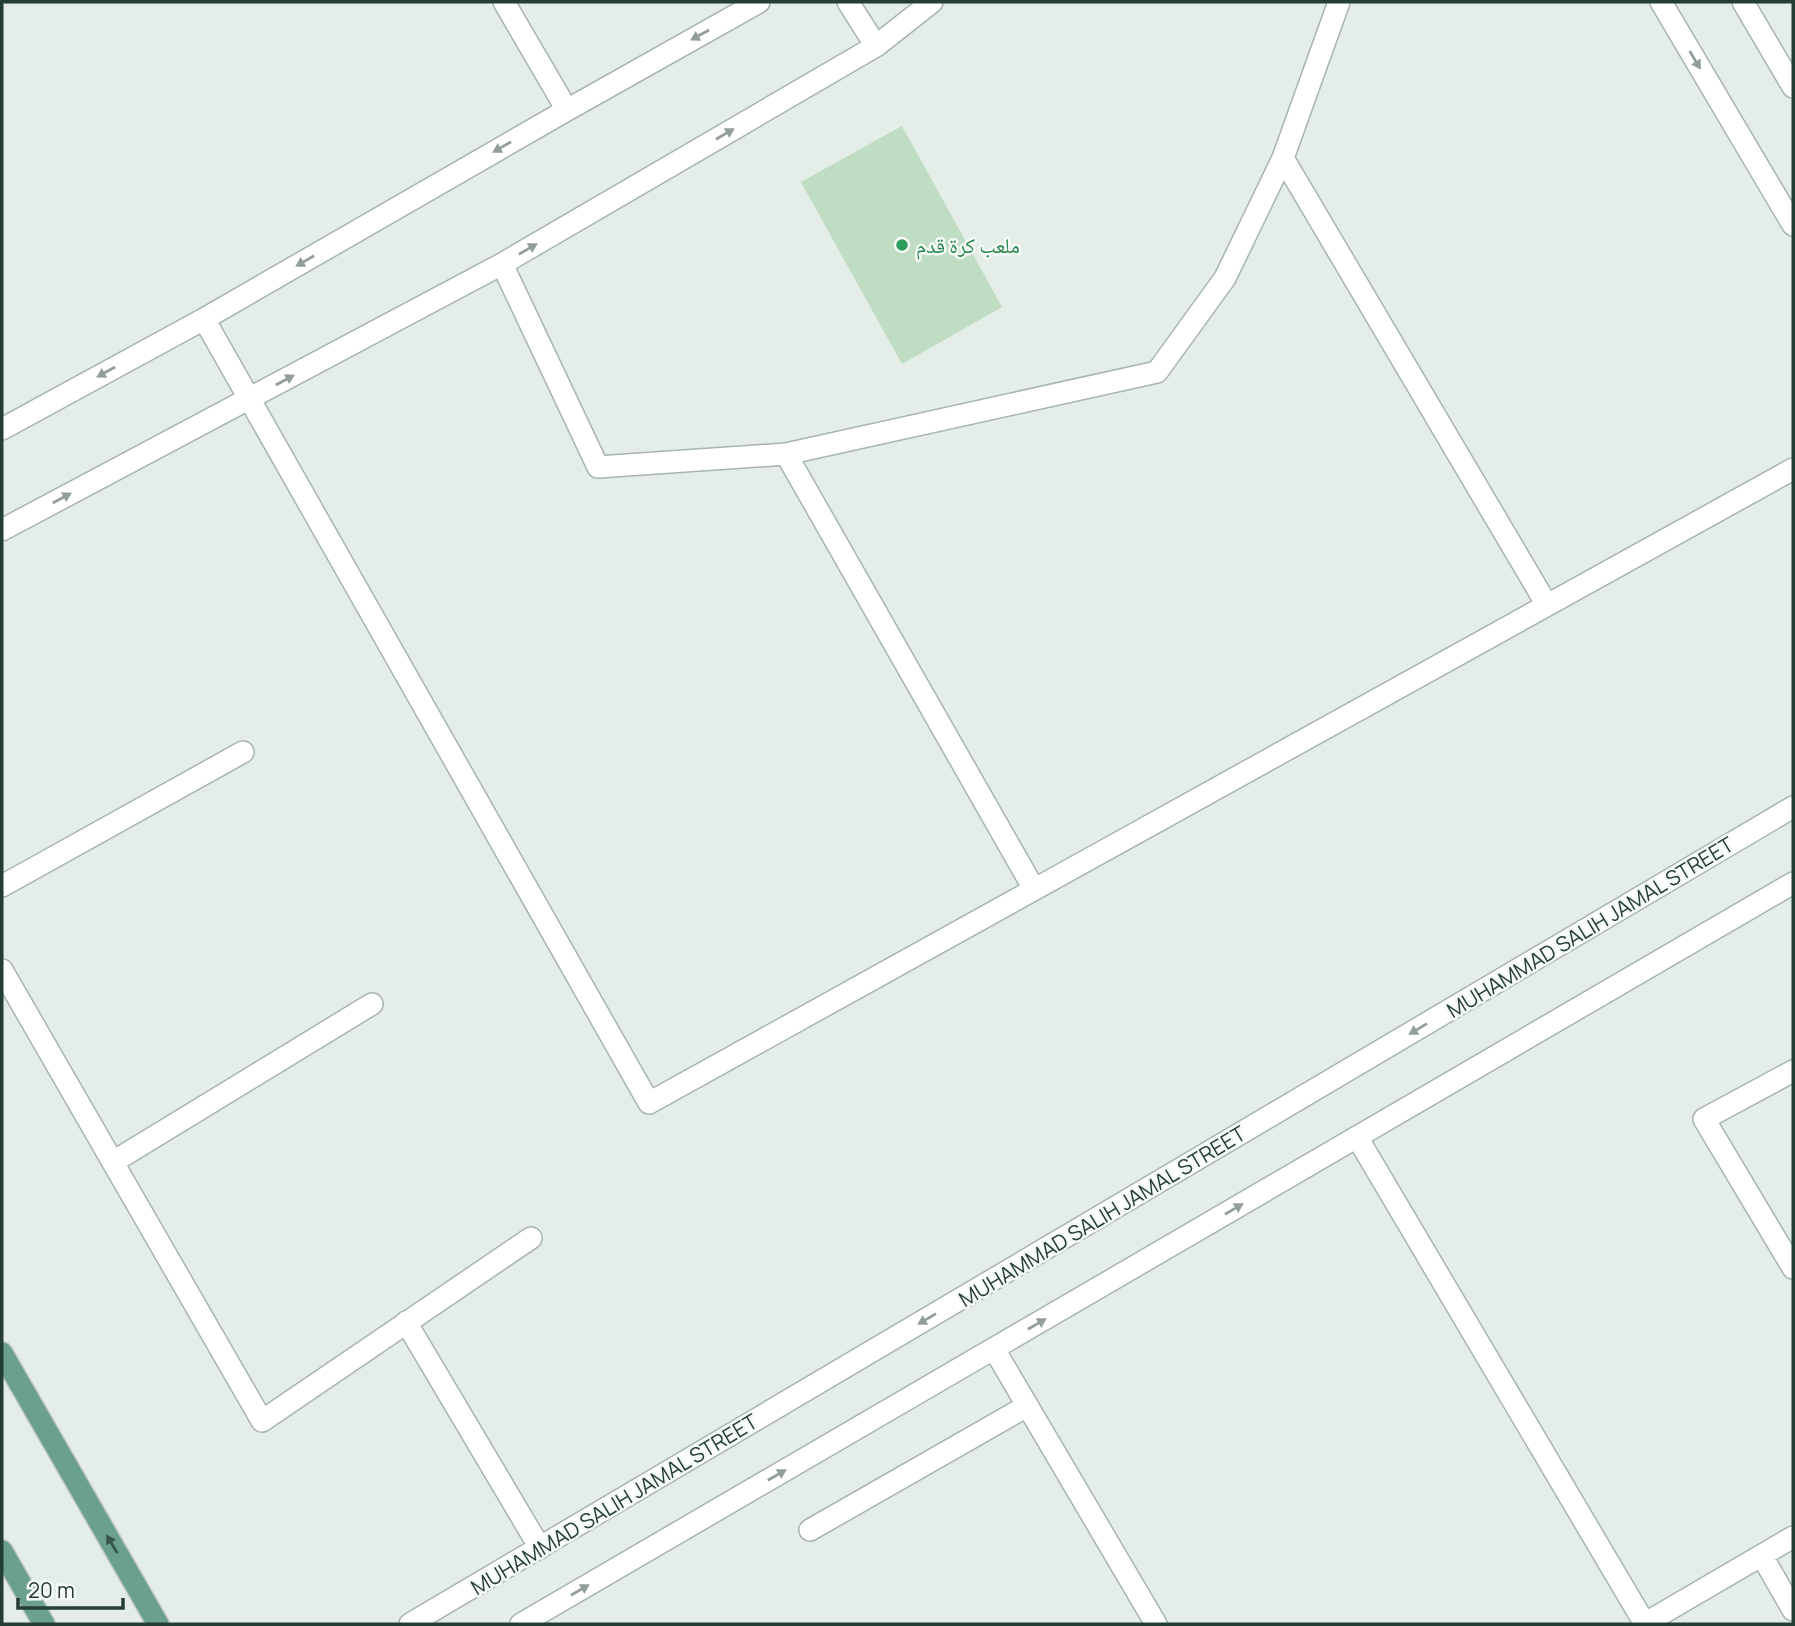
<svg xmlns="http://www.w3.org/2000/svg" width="1795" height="1626" viewBox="0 0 1795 1626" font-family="Manrope,'Noto Naskh Arabic',sans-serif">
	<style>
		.green { fill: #bfddc3 }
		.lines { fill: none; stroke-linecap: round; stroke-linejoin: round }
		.minor-casing { stroke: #a7b5ae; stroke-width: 24 }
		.tertiary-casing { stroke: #a7b5ae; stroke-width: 24 }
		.primary-casing { stroke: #c2c9c6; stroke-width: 24 }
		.minor { stroke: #fff; stroke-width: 21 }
		.tertiary { stroke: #fff; stroke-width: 21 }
		.primary { stroke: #6ba08c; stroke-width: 21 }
		.oneway { fill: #929e9a }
		.oneway2 { fill: #36564a }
		.leisure-dot { fill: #2e9e5b; stroke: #f5faf7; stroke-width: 2.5 }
		.labels { text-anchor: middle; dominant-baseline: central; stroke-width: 5; stroke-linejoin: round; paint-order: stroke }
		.leisure-label { font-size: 21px; fill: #27864d; stroke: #f5faf7; text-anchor: start }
		.street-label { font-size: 21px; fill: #253e34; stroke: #f5faf7 }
	</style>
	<rect width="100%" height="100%" fill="#e4ede8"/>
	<!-- green -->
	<path class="green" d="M902,126L1002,307L902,364L801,182Z"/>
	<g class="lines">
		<!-- minor casing -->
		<g class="minor-casing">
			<path id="minor" d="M504,2L567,110
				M848,2L876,46
				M1283,158L1547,605
				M502,264L598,467L786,454L1157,372L1225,278L1283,158L1339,2
				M204,319L649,1103L1793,469
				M2,429L204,319L567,110L759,2
				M786,454L1034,889
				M2,530L502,264L876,46L932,2
				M2,886L243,752
				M2,970L262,1421L531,1238
				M1793,1071L1704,1119L1793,1268
				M1357,1137L1645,1624
				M113,1162L372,1004
				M406,1322L540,1548
				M994,1349L1156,1624
				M810,1530L1027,1406
				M1762,1556L1793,1610
				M1644,1624L1793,1537"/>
		</g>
		<!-- tertiary casing -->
		<g class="tertiary-casing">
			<path id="tertiary" d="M1661,2L1793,225
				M1743,2L1793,87
				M410,1624L1793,807
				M521,1624L1793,883"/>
		</g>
		<!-- primary casing -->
		<g class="primary-casing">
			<path id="primary" d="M2,1353L158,1624
				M2,1551L44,1624"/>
		</g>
		<!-- minor -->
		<use href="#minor" class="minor"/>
		<!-- tertiary -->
		<use href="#tertiary" class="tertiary"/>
		<!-- primary -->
		<use href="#primary" class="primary"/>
	</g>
	<!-- one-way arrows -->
	<defs><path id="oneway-solid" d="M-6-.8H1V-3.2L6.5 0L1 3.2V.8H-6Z" transform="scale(1.75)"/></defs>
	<g class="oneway">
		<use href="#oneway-solid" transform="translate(700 35) rotate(151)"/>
		<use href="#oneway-solid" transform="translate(1695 60) rotate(59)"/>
		<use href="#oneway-solid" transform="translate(725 134) rotate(-30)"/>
		<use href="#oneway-solid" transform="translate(502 147) rotate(150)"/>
		<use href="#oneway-solid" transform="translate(528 249) rotate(-30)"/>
		<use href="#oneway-solid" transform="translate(305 261) rotate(150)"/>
		<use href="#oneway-solid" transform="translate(106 372) rotate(151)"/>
		<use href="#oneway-solid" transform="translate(285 380) rotate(-28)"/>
		<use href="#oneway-solid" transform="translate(62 498) rotate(-28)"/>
		<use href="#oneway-solid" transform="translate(1418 1029) rotate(149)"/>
		<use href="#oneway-solid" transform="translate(1234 1209) rotate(-30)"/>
		<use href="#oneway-solid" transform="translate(927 1319) rotate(149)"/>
		<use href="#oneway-solid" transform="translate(1037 1324) rotate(-30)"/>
		<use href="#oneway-solid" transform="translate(777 1475) rotate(-30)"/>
		<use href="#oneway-solid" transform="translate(580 1590) rotate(-30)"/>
	</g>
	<use class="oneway2" href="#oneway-solid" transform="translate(112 1544) rotate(-120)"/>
	<!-- markers -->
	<circle class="leisure-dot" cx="902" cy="245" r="7"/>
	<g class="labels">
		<!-- leisure labels -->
		<g class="leisure-label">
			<text x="916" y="245">ملعب كرة قدم</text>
		</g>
		<!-- street labels -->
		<g class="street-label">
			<text transform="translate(1590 927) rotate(-31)">MUHAMMAD SALIH JAMAL STREET</text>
			<text transform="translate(1102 1216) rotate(-31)">MUHAMMAD SALIH JAMAL STREET</text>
			<text transform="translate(614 1504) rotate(-31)">MUHAMMAD SALIH JAMAL STREET</text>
		</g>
	</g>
	<!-- border -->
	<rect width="1795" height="1626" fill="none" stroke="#253e34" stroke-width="7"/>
	<!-- scale -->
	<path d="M18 1598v10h105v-10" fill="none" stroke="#253e34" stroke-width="3.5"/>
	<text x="28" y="1598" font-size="21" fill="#253e34" stroke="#f5faf7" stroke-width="5" paint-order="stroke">20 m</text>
</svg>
